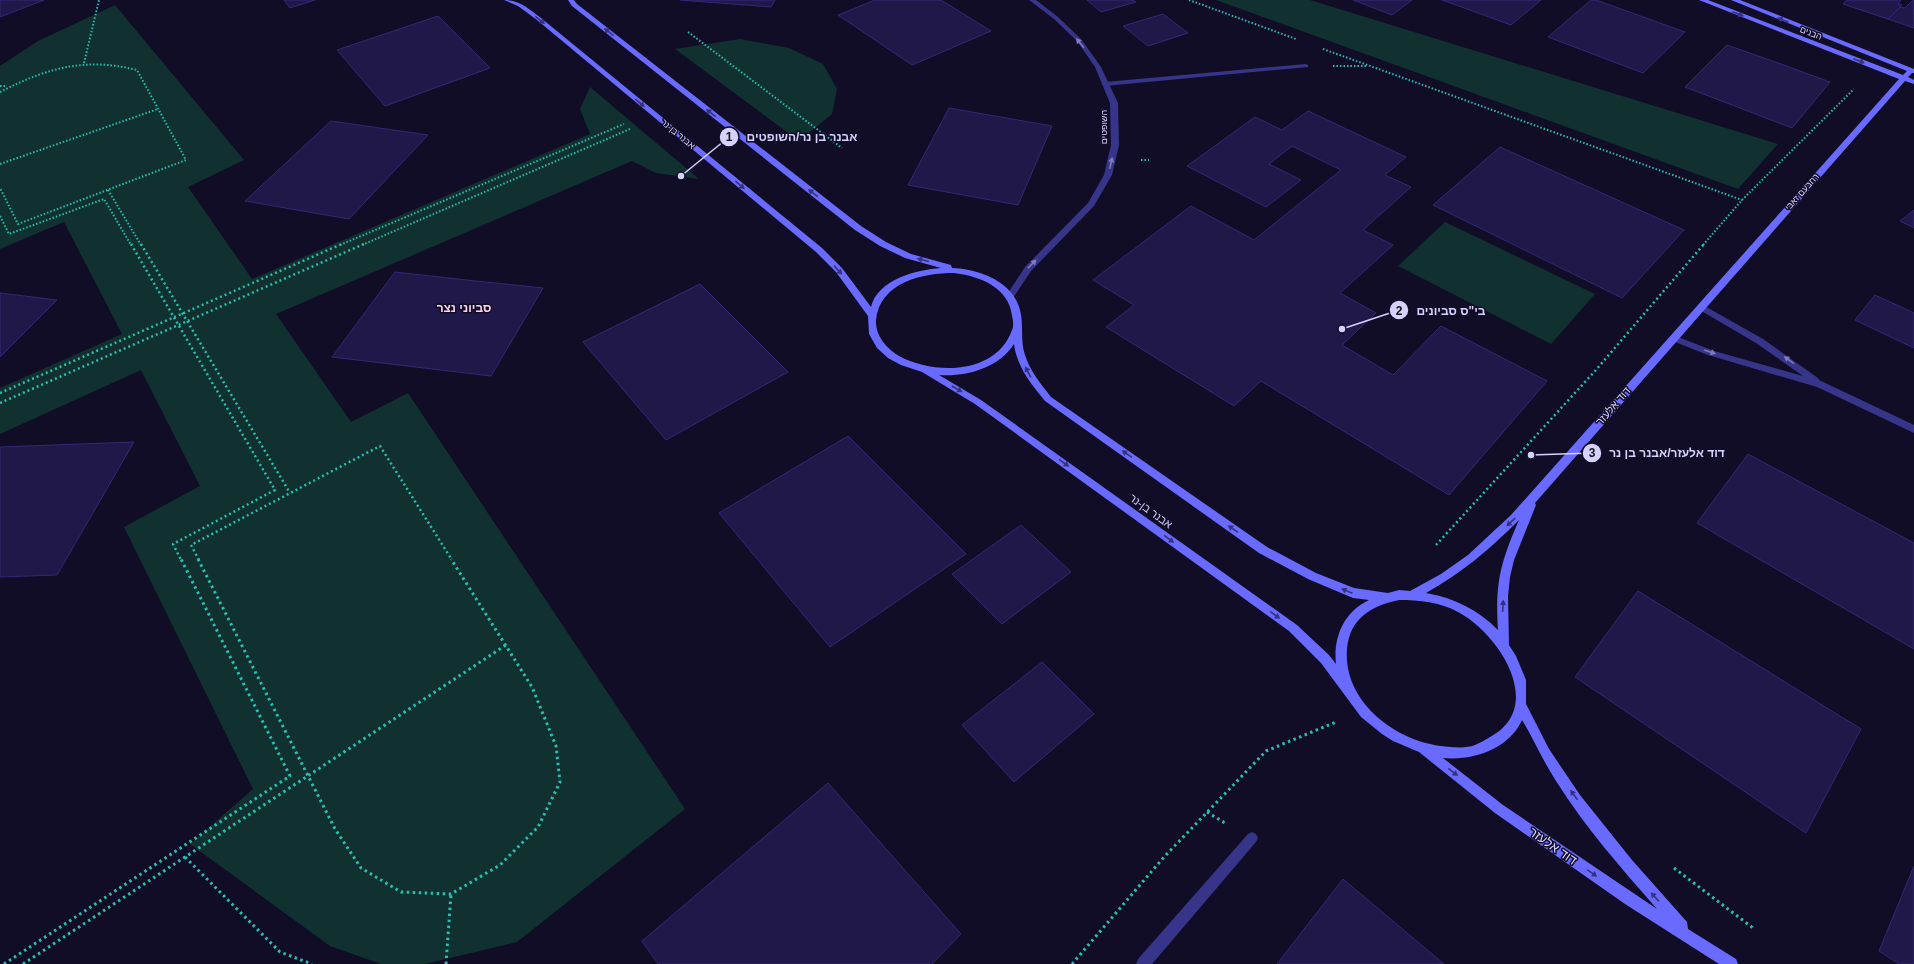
<svg xmlns="http://www.w3.org/2000/svg" width="1914" height="964" viewBox="0 0 1914 964" font-family="Arial,Heebo,sans-serif">
	<style>
		.green { fill: #10312f }
		.building { fill: #201849; stroke: #352876 }
		.lines { fill: none; stroke-linecap: round; stroke-linejoin: round }
		.path-far2 { stroke: #26bfb2; stroke-width: 2; stroke-dasharray: 1.5 2; stroke-linecap: butt }
		.path-far1 { stroke: #26bfb2; stroke-width: 2.5; stroke-dasharray: 2 3; stroke-linecap: butt }
		.path { stroke: #26bfb2; stroke-width: 3; stroke-dasharray: 2.5 3.5; stroke-linecap: butt }
		.lane { fill: #363589; fill-rule: evenodd }
		.street { fill: #363589; fill-rule: evenodd }
		.secondary { fill: #696aff; fill-rule: evenodd }
		.oneway { fill: #34327d }
		.oneway2 { fill: #7e7cbe }
		.labels { text-anchor: middle; dominant-baseline: central; stroke-width: 3; stroke-linejoin: round; paint-order: stroke }
		.far-street-label { font-size: 9px; fill: #d6d2ff; stroke: #110d26 }
		.street-label { font-size: 11px; fill: #d6d2ff; stroke: #110d26 }
		.neighbourhood-label { font-size: 12px; font-weight: bold; fill: #ffd4f1; stroke: #110d26 }
		.near-street-label { font-size: 13px; fill: #d6d2ff; stroke: #110d26 }
		.leader { fill: none; stroke: #d6d2ff; stroke-width: 1.5 }
		.callout-dot { fill: #d6d2ff; stroke: #110d26; stroke-width: 1.5 }
		.mark-label { font-size: 12px; text-anchor: middle; font-weight: bold; fill: #111 }
		.callout-label { font-size: 12px; text-anchor: middle; font-weight: bold; fill: #d6d2ff; stroke: #110d26; stroke-width: 3; stroke-linejoin: round; paint-order: stroke }
	</style>
	<rect width="100%" height="100%" fill="#110d26"/>
	<!-- green -->
	<path class="green" d="M1216,0H1310L1778,144L1738,189Z
		M115,5L244,160L188,187L252,279L590,134L580,109L590,87L699,179L656,173L632,161L276,314L351,422L408,393L685,809L517,942L425,964H381L330,946L190,844L253,789L124,527L200,486L141,370L0,434V388L122,334L64,222L0,249V66L38,41Z
		M740,39L789,48L823,64L837,89L832,114L799,141L675,49Z
		M1445,222L1595,294L1551,344L1398,266Z"/>
	<!-- building -->
	<path class="building" d="M0,0H44L0,17Z
		M284,0H315L290,8Z
		M680,0H775L771,7Z
		M875,0H941L991,31L912,65L838,15Z
		M1087,0H1133L1136,2L1101,12Z
		M1353,0H1412L1392,15Z
		M1442,0H1541L1511,25Z
		M1591,0H1596L1685,32L1643,73L1548,37Z
		M1847,0H1901L1898,4L1902,5L1888,19L1843,4Z
		M1913,0L1914,28L1888,19L1900,7L1905,8Z
		M1163,14L1188,33L1148,46L1123,26Z
		M438,16L490,68L385,106L337,50Z
		M1727,45L1781,64L1830,82L1792,128L1685,87Z
		M949,108L1052,126L1018,205L908,185Z
		M1308,111L1406,157L1385,175L1411,187L1363,230L1393,245L1340,293L1376,313L1342,345L1393,375L1441,326L1547,381L1449,495L1261,381L1234,406L1106,327L1134,305L1093,280L1191,206L1254,240L1341,170L1292,146L1269,164L1301,180L1266,207L1187,166L1255,117L1282,130Z
		M331,121L428,135L349,219L245,201Z
		M1500,147L1684,230L1622,298L1433,205Z
		M1914,210V228L1900,221Z
		M395,272L476,281L543,288L491,376L332,357Z
		M700,284L788,372L666,440L583,342Z
		M0,293L57,300L0,357Z
		M1875,295L1914,313V348L1855,320Z
		M848,436L966,554L830,647L719,513Z
		M134,442L57,575L0,577V447Z
		M1748,454L1914,543V649L1697,523Z
		M1021,525L1071,572L1002,624L952,574Z
		M1638,591L1861,729L1806,833L1575,677Z
		M1042,662L1094,714L1014,782L962,725Z
		M828,783L961,934L932,964H658L642,941Z
		M1914,866V964H1899L1879,951Z
		M1343,879L1444,964H1277Z"/>
	<g class="lines">
		<!-- path-far2 -->
		<path class="path-far2" d="M1189,0L1296,39
			M688,32L842,148
			M1323,49L1742,200
			M84,63L99,0
			M1333,66H1368
			M0,86H7
			M0,92C47,68 85,57 137,70L186,160L18,224L0,188
			M1141,160H1149
			M0,164L158,109
			M108,190L141,245
			M0,216L9,234L104,199L131,245
			M340,245L624,124
			M362,245L630,129
			M1703,245L1742,200L1854,89"/>
		<!-- path-far1 -->
		<path class="path-far1" d="M131,244L275,490L173,544L181,560
			M141,244L290,493
			M0,393L342,244
			M0,403L364,244
			M1436,545L1595,371L1704,244
			M199,560L191,545L380,446L452,560"/>
		<!-- path -->
		<path class="path" d="M198,559L335,829L361,868L401,892L451,894L500,865L538,827L560,782L556,746L532,687L451,559
			M1207,812L1225,823
			M185,857L280,952L312,964
			M1674,868L1753,928
			M4,964L290,776L181,559
			M23,964L506,645
			M446,964L451,894
			M1072,964L1164,857L1266,751L1336,722"/>
		<!-- lane -->
		<path class="lane" d="M1306,64L1308,65V67L1105,86L1101,84L1105,82Z
			M1252,832L1256,834L1258,838L1256,842L1152,964H1136L1138,959L1248,834Z"/>
		<!-- street -->
		<path class="street" d="M1029,0H1036L1058,17L1081,39L1101,67L1118,103L1119,145L1112,175L1094,206L1031,271L1013,298L1010,299L1006,296L1025,267L1088,203L1104,175L1111,145L1110,103L1095,67L1077,41L1054,19Z
			M1701,304L1763,339L1818,378L1819,380L1914,425V433L1817,387L1708,355L1670,340L1669,338L1673,335L1714,351L1803,376L1756,343L1698,309L1697,307L1698,305Z"/>
		<!-- secondary -->
		<path class="secondary" d="M504,0C520,0 529,9 541,18L822,248L842,268L871,307C878,279 916,270 941,268L905,258L880,246L855,230L572,6L568,0H574L577,4L861,226L886,242L911,254L951,265L952,268C978,269 1013,281 1020,310C1024,325 1020,340 1025,355C1030,371 1041,384 1051,397L1267,547L1316,573L1354,588L1388,593L1399,590L1410,591L1441,574L1468,555L1511,515L1899,79L1699,0H1708L1903,75L1907,71L1731,0H1740L1914,69V73H1912L1908,77L1914,80V84L1905,81L1535,503L1536,505L1514,560L1510,577L1508,596L1509,645L1516,656L1526,680V704L1549,749L1580,795L1632,860L1687,922L1688,929L1736,959L1738,964H1719L1625,904L1495,813L1419,752L1393,741L1382,734L1361,717L1321,663L1289,631L975,404L922,372L901,365L888,358L877,348L869,334L868,316L836,272L816,252L537,20L518,6ZM954,273C979,276 1009,287 1012,316C1013,320 1014,326 1012,330C996,375 934,375 899,356C886,348 875,335 876,320C880,282 923,273 954,273ZM1014,344C1017,367 1031,384 1045,401L1259,553L1308,579L1353,598L1369,600C1344,612 1333,637 1336,664L1329,655L1297,625L981,400L939,375C966,377 999,368 1014,344ZM1519,520C1500,563 1495,584 1498,630C1478,610 1455,598 1426,593C1463,572 1489,550 1519,520ZM1399,600C1419,600 1440,602 1458,612C1498,633 1547,706 1490,737C1485,740 1480,743 1475,745C1465,749 1452,747 1441,746C1394,740 1343,701 1347,649C1350,618 1371,606 1399,600ZM1522,720C1533,738 1543,761 1556,781C1585,827 1621,868 1657,909L1503,805L1443,758C1473,761 1509,749 1522,720Z"/>
	</g>
	<!-- one-way arrows -->
	<defs><path id="oneway-solid" d="M-6-.8H1V-3.2L6.5 0L1 3.2V.8H-6Z"/></defs>
	<g class="oneway">
		<use href="#oneway-solid" transform="translate(1738 14) rotate(21)"/>
		<use href="#oneway-solid" transform="translate(540 20) rotate(38)"/>
		<use href="#oneway-solid" transform="translate(1783 20) rotate(-158)"/>
		<use href="#oneway-solid" transform="translate(609 32) rotate(-142)"/>
		<use href="#oneway-solid" transform="translate(1859 61) rotate(21)"/>
		<use href="#oneway-solid" transform="translate(640 103) rotate(40)"/>
		<use href="#oneway-solid" transform="translate(711 113) rotate(-142)"/>
		<use href="#oneway-solid" transform="translate(740 185) rotate(40)"/>
		<use href="#oneway-solid" transform="translate(813 193) rotate(-142)"/>
		<use href="#oneway-solid" transform="translate(923 260) rotate(-165)"/>
		<use href="#oneway-solid" transform="translate(838 270) rotate(48)"/>
		<use href="#oneway-solid" transform="translate(1028 372) rotate(-118)"/>
		<use href="#oneway-solid" transform="translate(957 389) rotate(30)"/>
		<use href="#oneway-solid" transform="translate(1127 454) rotate(-145)"/>
		<use href="#oneway-solid" transform="translate(1064 463) rotate(36)"/>
		<use href="#oneway-solid" transform="translate(1511 522) rotate(137)"/>
		<use href="#oneway-solid" transform="translate(1233 529) rotate(-145)"/>
		<use href="#oneway-solid" transform="translate(1169 539) rotate(36)"/>
		<use href="#oneway-solid" transform="translate(1347 591) rotate(-158)"/>
		<use href="#oneway-solid" transform="translate(1503 606) rotate(-87)"/>
		<use href="#oneway-solid" transform="translate(1275 615) rotate(36)"/>
		<use href="#oneway-solid" transform="translate(1453 772) rotate(38)"/>
		<use href="#oneway-solid" transform="translate(1574 795) rotate(-126)"/>
		<use href="#oneway-solid" transform="translate(1592 873) rotate(35)"/>
		<use href="#oneway-solid" transform="translate(1655 897) rotate(-132)"/>
	</g>
	<g class="oneway2">
		<use href="#oneway-solid" transform="translate(1080 43) rotate(-129)"/>
		<use href="#oneway-solid" transform="translate(1111 163) rotate(-78)"/>
		<use href="#oneway-solid" transform="translate(1032 264) rotate(-45)"/>
		<use href="#oneway-solid" transform="translate(1710 352) rotate(19)"/>
		<use href="#oneway-solid" transform="translate(1789 360) rotate(-144)"/>
	</g>
	<g class="labels">
		<!-- far-street labels -->
		<g class="far-street-label">
			<text transform="translate(1811 33) rotate(21)">הבנים</text>
			<text transform="translate(1104 127) rotate(-90)">השופטים</text>
			<text transform="translate(678 134) rotate(40)">אבנר בן-נר</text>
			<text transform="translate(1802 192) rotate(-48)">רחבעם זאבי</text>
		</g>
		<!-- street labels -->
		<g class="street-label">
			<text transform="translate(1613 406) rotate(-49)">דוד אלעזר</text>
			<text transform="translate(1151 511) rotate(36)">אבנר בן-נר</text>
		</g>
		<!-- neighbourhood labels -->
		<g class="neighbourhood-label">
			<text x="464" y="308">סביוני נצר</text>
		</g>
		<!-- near-street labels -->
		<g class="near-street-label">
			<text transform="translate(1553 846) rotate(35)">דוד אלעזר</text>
		</g>
	</g>
	<!-- callouts -->
	<path class="leader" d="M681 176L729 137M1342 329L1399 310M1531 455L1592 453"/>
	<g class="callout-dot">
		<circle cx="681" cy="176" r="4"/>
		<circle cx="1342" cy="329" r="4"/>
		<circle cx="1531" cy="455" r="4"/>
		<circle cx="729" cy="137" r="10"/>
		<circle cx="1399" cy="310" r="10"/>
		<circle cx="1592" cy="453" r="10"/>
	</g>
	<g class="mark-label">
		<text x="729" y="141">1</text>
		<text x="1399" y="315">2</text>
		<text x="1592" y="457">3</text>
	</g>
	<g class="callout-label">
		<text x="802" y="141">אבנר בן נר/השופטים</text>
		<text x="1451" y="315">בי"ס סביונים</text>
		<text x="1667" y="457">דוד אלעזר/אבנר בן נר</text>
	</g>
</svg>
